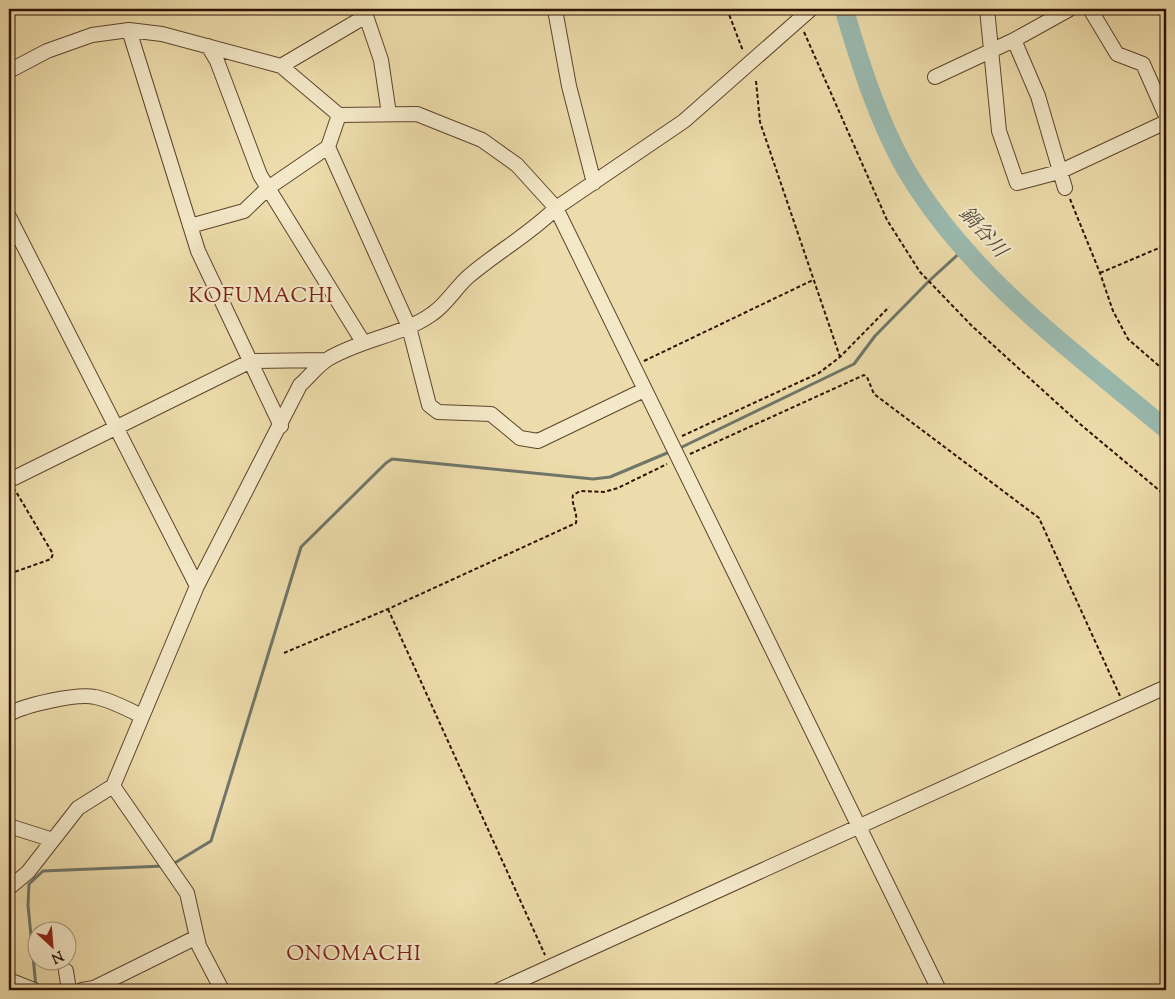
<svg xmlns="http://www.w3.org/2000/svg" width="1175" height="999" viewBox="0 0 1175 999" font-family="'Sorts Mill Goudy','Noto Serif JP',serif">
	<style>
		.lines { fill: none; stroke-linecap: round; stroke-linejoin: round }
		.stream { stroke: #6f766a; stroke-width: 3 }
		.river { stroke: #9abab0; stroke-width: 19 }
		.minor-casing { stroke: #5e442c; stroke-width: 16 }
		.path { stroke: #2f1101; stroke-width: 2; stroke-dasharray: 4 2.5; stroke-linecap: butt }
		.minor { stroke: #f3e8c8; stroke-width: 14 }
		.labels { text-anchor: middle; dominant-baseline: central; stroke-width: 4.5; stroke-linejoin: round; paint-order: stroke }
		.water-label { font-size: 20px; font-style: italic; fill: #544c3e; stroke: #f3e8c8 }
		.quarter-label { font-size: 21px; letter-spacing: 1px; fill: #7a1f14; stroke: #f3e8c8 }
	</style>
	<rect width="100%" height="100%" fill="#eddcab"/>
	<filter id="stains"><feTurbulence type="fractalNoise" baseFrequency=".004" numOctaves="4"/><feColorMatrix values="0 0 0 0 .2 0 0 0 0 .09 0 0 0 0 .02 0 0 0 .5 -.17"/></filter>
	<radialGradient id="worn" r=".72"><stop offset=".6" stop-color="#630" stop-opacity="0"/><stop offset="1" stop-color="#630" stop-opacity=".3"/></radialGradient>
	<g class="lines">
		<!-- stream -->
		<path class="stream" d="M682,447L854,364L875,336L929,281L964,249
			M173,864L211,841L301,547L386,463L392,459L593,479L610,477L667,453
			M36,987L28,905L29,884L43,871L164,866"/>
		<!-- river -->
		<path class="river" d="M844,9C860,63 877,118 905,168C968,276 1072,350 1166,429"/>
		<!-- minor casing -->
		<g class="minor-casing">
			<path id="minor" d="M987,9L999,131L1017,183L1059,172L1166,122
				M1090,9L1117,54L1143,64L1166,116
				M556,15L569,86L594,183
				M129,30L198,251L281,426
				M1014,40L1038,96L1065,188
				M208,46L217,61L260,175L363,342
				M281,66L366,16L381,60L389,114
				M9,71L47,51L92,35L129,30L162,34L281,66L339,115L417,114L482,140L517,165L556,208L939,990
				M935,77L1014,40L1070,9
				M328,147L409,327L429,405L438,412L491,414L520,438L538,441L644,390
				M9,217L197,586
				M190,226L244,211L268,188L328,147L339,115
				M9,476L14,478L251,361L326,360
				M9,714C25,705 77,693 95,697C111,700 127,709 142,716
				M113,786L187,893L199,946L222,990
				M9,826L53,840
				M9,888L28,872L78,808L113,786L197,586L300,385C309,377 318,365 328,359C361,339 401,336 432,314C447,304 456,287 469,276C497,252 530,234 556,208L684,121L811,9
				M66,971L69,990
				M9,980L34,990
				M82,990L94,988L197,937
				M499,990L1166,687"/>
		</g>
		<!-- path -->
		<path class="path" d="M727,9L743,51
			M566,11L573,9
			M804,32L887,220L920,272L972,326L1080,424L1166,496
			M756,81L760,122L840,357
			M1070,199L1100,273L1113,311L1128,339L1166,372
			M1100,273L1166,245
			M644,361L813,280
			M682,436L819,373L840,357L889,307
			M690,454L864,375L867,377L874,394L1039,518L1120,696
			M9,574L51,559L53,554L15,490
			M388,609L545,955
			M284,653L388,609L576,523C578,513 571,504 573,495L580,491L604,492L618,488L667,464"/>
		<!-- minor -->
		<use href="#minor" class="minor"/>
	</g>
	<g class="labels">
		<!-- water labels -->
		<g class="water-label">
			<text transform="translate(982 233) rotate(48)">鍋谷川</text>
		</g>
		<!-- quarter labels -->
		<g class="quarter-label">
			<text x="261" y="297">KOFUMACHI</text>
			<text x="354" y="955">ONOMACHI</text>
		</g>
	</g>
	<!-- margin -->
	<rect width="1175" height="999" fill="none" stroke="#eddcab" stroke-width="30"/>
	<rect x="10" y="10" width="1155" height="979" fill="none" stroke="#2f1101" stroke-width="2.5"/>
	<rect x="15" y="15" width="1145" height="969" fill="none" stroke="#2f1101"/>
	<!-- north arrow -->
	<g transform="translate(52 946) rotate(154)"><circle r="24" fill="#f3e8c8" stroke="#a59278"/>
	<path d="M0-4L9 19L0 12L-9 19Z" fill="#8f2418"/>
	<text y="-8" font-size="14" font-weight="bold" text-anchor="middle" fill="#2f1101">N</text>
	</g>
	<rect width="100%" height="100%" filter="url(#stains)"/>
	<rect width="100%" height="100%" fill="url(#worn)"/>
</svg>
